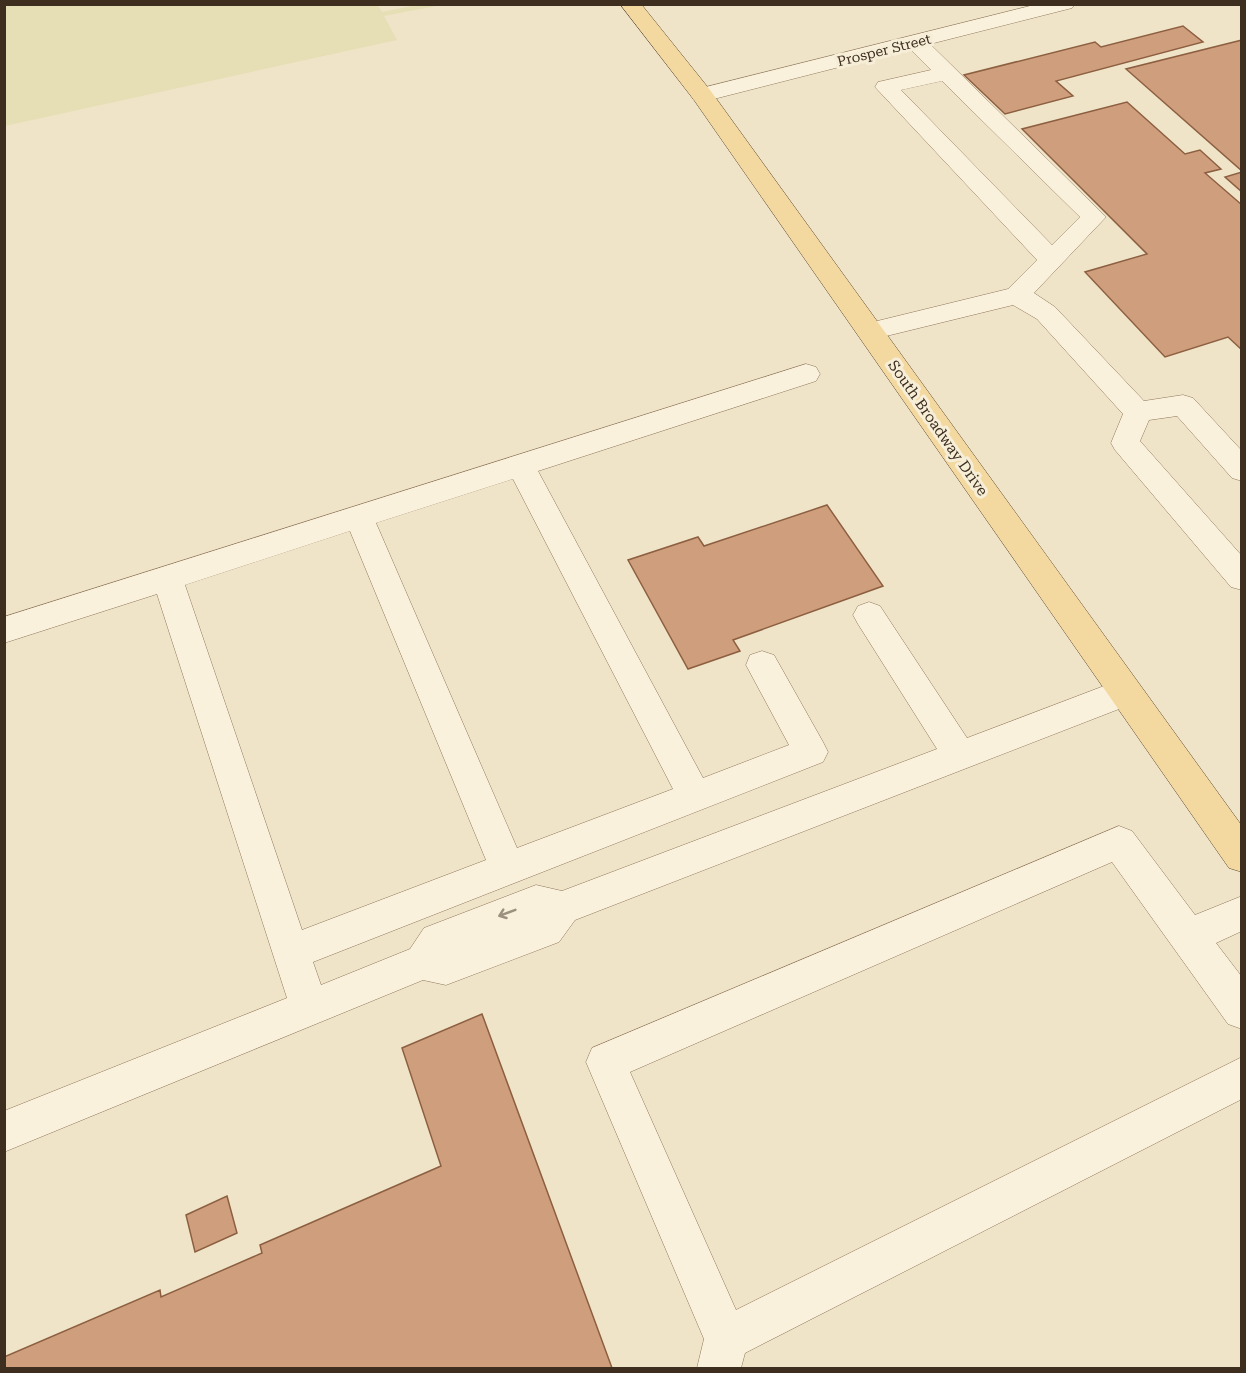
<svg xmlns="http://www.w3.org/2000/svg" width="1246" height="1373" viewBox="0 0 1246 1373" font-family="'Roboto Serif',serif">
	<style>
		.farmland { fill: #e6deb5 }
		.building { fill: #cf9f7d; stroke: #8d5f41; stroke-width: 1.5 }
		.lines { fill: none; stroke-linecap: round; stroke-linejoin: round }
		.minor-casing { stroke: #8d765c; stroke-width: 1 }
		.major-casing { stroke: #5b4430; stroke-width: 1 }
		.minor { fill: #faf1dc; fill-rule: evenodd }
		.major { fill: #f3d9a0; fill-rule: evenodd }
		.oneway { stroke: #9c907e }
		.labels { text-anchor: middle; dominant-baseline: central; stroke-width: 6; stroke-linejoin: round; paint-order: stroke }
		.far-street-label { font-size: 14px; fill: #3d2e20; stroke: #f7eed8 }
		.street-label { font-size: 15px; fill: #3d2e20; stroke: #f7eed8 }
	</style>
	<rect width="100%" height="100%" fill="#f0e4c8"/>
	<!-- farmland -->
	<path class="farmland" d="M377,4L382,12L417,5H442L384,16L397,40L5,126V5Z"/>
	<!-- building -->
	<path class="building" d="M1183,26L1203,42L1056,81L1073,96L1005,114L964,75L1095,42L1101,47Z
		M1242,40V171L1126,69Z
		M1127,102L1185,154L1200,150L1221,169L1205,173L1242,205V350L1228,337L1165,357L1085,272L1147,254L1022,129Z
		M1242,172V192L1225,177Z
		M827,505L883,586L733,640L740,651L688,669L628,560L698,537L704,546Z
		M482,1014L612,1368H4V1357L160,1290L161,1297L262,1253L260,1245L441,1166L402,1048Z
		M227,1196L237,1233L195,1252L186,1215Z"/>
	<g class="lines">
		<!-- minor casing -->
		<g class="minor-casing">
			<path id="minor" d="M1038,4H1075L1072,8L930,44L1106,217L1034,293L1055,307L1144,401L1183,395L1193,398L1242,451V481L1232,478L1177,416L1149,420L1140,441L1242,556V590L1231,587L1115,450L1111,443L1123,414L1037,319L1013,305L870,340L861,337L857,331L861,325L1008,289L1037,260L875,87L878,82L931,70L910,49L702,102L694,100L691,95L694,90ZM942,81L1080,217L1052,245L901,90Z
				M806,364L816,367L820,374L816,381L538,471L703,778L789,745L746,665L750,655L762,651L774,655L823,742L828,752L823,762L313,962L321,985L410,949L424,928L437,923L536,885L562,891L937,749L858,624L853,615L858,606L869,602L880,606L967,738L1125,678L1137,682L1142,692L1137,702L575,920L559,942L446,985L423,980L4,1152V1111L287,998L157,594L4,643V617ZM513,479L673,789L517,848L376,523ZM350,531L486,860L302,930L185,585Z
				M1119,826L1132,831L1195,915L1242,896V931L1216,943L1242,977V1029L1228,1024L1112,862L630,1072L736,1310L1242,1057V1099L745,1353L741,1368H697L704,1339L586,1062L592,1048Z"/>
		</g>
		<!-- major casing -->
		<g class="major-casing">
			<path id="major" d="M620,4H641L710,90L1242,826V872L1229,868L694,100Z"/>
		</g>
		<!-- minor -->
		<use href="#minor" class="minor"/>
		<!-- major -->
		<use href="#major" class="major"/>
	</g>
	<!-- one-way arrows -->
	<defs><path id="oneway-shaft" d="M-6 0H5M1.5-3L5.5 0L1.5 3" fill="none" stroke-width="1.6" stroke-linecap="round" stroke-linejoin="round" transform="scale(1.5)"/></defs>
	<use class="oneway" href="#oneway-shaft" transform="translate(507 913) rotate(159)"/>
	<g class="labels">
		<!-- far-street labels -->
		<g class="far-street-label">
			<text transform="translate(884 50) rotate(-14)">Prosper Street</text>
		</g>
		<!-- street labels -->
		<g class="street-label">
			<text transform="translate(938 428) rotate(55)">South Broadway Drive</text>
		</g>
	</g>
	<!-- border -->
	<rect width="1246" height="1373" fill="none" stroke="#3d2e20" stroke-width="12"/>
</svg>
